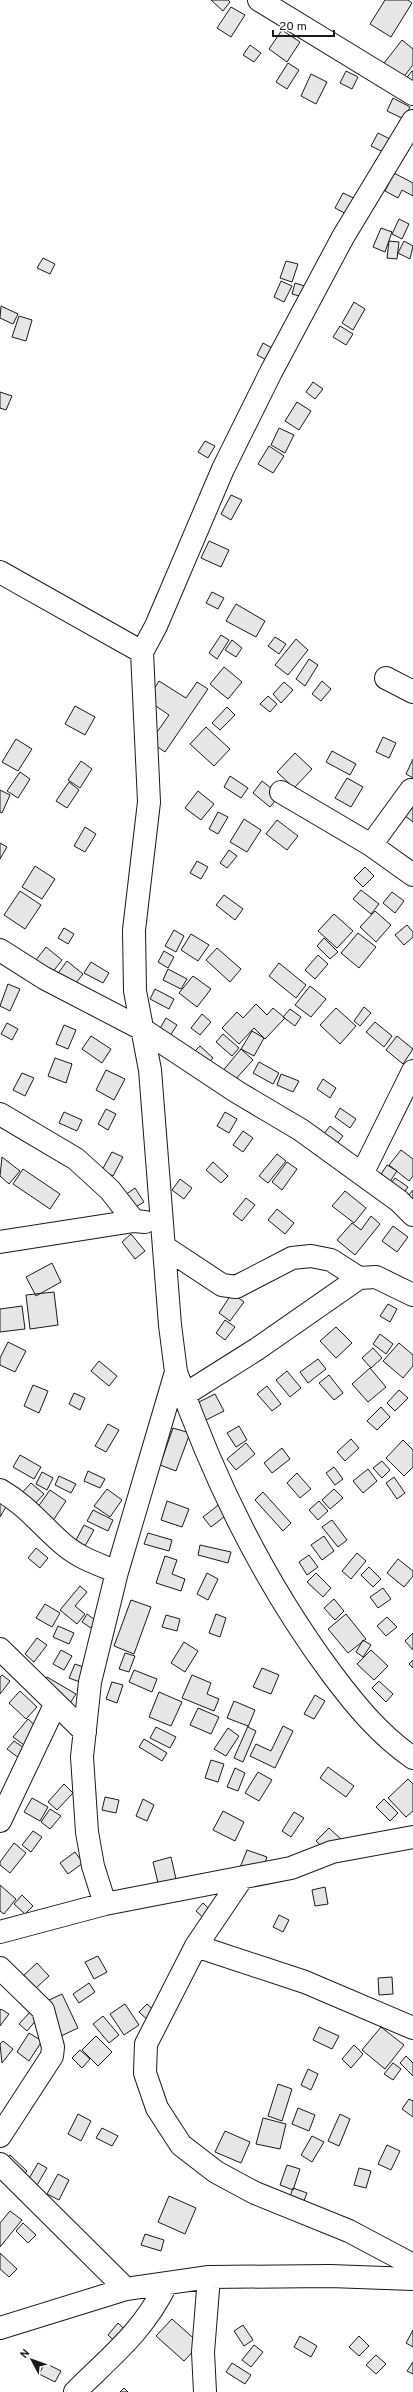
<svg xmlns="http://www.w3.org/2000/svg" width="413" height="2392" viewBox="0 0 413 2392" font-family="Overpass,sans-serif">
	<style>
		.building { fill: #e6e6e6; stroke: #1a1a1a }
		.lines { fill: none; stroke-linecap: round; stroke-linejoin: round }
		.minor-casing { stroke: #1a1a1a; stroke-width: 24 }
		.minor { stroke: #fff; stroke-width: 22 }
	</style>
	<rect width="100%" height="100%" fill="#fff"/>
	<!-- building -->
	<path class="building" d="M211,0H228L230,2L223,11Z
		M385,0H408L412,3L391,37L370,24Z
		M231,7L245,15L231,37L217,28Z
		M282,30L300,42L287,62L269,49Z
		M402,40L413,49V65L397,85L378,71Z
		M250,45L261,53L254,62L243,55Z
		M288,63L299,70L287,89L276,82Z
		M346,71L358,77L352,89L340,83Z
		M412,71H413V94L401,85Z
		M311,74L327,82L316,104L301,96Z
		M393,98L410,107L404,119L387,111Z
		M378,133L390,139L383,152L371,146Z
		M394,173L413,183V196L402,190L398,198L385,191Z
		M343,193L360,201L352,217L335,208Z
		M399,219L409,224L402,239L392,234Z
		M381,228L392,232L385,252L373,247Z
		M389,241L399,242L397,259L387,258Z
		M404,241L413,246L410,259L398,253Z
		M43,258L55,264L50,274L37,268Z
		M286,261L298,264L292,282L280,278Z
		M281,281L292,286L284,302L274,297Z
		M295,283L317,290L314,300L292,294Z
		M354,302L365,309L353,330L342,323Z
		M1,306L18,314L13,324L0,318Z
		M19,316L32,320L26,341L12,337Z
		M340,326L353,334L346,345L333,337Z
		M263,343L281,353L274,364L257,355Z
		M313,382L323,389L315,399L306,392Z
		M0,392L12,396L6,410L0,408Z
		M297,402L311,411L299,430L285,421Z
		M279,428L294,435L285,453L271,445Z
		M205,441L215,446L208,458L198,452Z
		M269,446L284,456L273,473L258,464Z
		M231,495L242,500L231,520L221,514Z
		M209,541L229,550L221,567L201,558Z
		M212,592L224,598L218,609L206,603Z
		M236,604L265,621L256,637L226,621Z
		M221,635L229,640L217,659L209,653Z
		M275,637L286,644L279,654L268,646Z
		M296,639L308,650L288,675L275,665Z
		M232,640L242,648L236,657L225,650Z
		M309,659L318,665L305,686L296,679Z
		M224,667L242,682L228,699L210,684Z
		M159,681L186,698L197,682L208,689L165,752L150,742L169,715L147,700Z
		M322,681L331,689L321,701L312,694Z
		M284,682L293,690L281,703L273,694Z
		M268,696L277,704L270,712L260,704Z
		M75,706L95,717L85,735L65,724Z
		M227,707L235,715L220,730L212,723Z
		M206,727L230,749L214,766L190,744Z
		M383,737L396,743L389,758L376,752Z
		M16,739L32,749L18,771L2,762Z
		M332,751L356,764L350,775L326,762Z
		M295,753L312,769L294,788L277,772Z
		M413,759V778L406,774Z
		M81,761L92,769L80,788L68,780Z
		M20,772L30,779L18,798L7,791Z
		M230,776L248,788L241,798L224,787Z
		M347,778L363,787L351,807L335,798Z
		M262,781L280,795L270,807L253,793Z
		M69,782L79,790L67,808L56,801Z
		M0,790L10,795L2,813L0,812Z
		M198,791L214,804L201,820L185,808Z
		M413,801V822L400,812Z
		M218,812L228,817L218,834L209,829Z
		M244,819L261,830L247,852L230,842Z
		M277,820L298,836L287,850L266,834Z
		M85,827L96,834L85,852L74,846Z
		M0,843L7,847L0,859Z
		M229,850L237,856L227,868L220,863Z
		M197,861L208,867L201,879L190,873Z
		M35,866L55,879L42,899L22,887Z
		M365,867L374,876L363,887L354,878Z
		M361,890L379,904L371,914L353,899Z
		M20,891L41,905L25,929L4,915Z
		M392,892L404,901L395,913L383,903Z
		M224,895L243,909L235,920L216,905Z
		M375,911L391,925L376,942L360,927Z
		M334,914L353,931L337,948L318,931Z
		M407,925L413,932V937L404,945L395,935Z
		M64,928L74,934L68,944L58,938Z
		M174,930L184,936L176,952L165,946Z
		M358,933L376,947L359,968L341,953Z
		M191,934L209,945L198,961L181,950Z
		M324,938L338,952L330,959L317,946Z
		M46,947L62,960L45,982L29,969Z
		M217,948L241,969L230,982L206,960Z
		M164,951L174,957L168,968L158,962Z
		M318,955L328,964L315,979L305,970Z
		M67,961L83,974L72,988L56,976Z
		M91,962L109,973L103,983L84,973Z
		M279,963L306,985L296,998L269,976Z
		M168,969L187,979L181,989L163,980Z
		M193,976L211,989L197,1007L179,993Z
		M8,984L20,989L10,1011L0,1006Z
		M310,986L326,999L311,1017L295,1005Z
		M155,989L174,999L169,1009L150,999Z
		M256,1004L267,1015L273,1008L285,1018L265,1039L254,1028L239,1044L222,1028L237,1012L243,1018Z
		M364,1007L371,1013L360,1026L354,1021Z
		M336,1008L356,1026L340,1044L320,1025Z
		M290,1009L301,1017L295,1026L283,1017Z
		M202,1014L211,1022L200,1035L191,1028Z
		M166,1018L177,1025L168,1039L158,1032Z
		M375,1022L392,1036L384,1047L366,1032Z
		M7,1023L18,1029L12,1040L1,1034Z
		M64,1025L76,1030L68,1049L56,1044Z
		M252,1031L264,1038L254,1056L241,1049Z
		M223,1034L239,1048L232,1056L216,1042Z
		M91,1036L111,1049L102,1063L82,1049Z
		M397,1036L413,1049L403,1064L386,1050Z
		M200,1046L213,1058L203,1069L189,1057Z
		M241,1049L253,1060L232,1083L221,1073Z
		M55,1058L72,1064L66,1083L48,1076Z
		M259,1062L279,1073L273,1084L253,1073Z
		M106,1070L125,1079L114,1100L96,1090Z
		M22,1073L34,1078L25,1096L13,1090Z
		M281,1074L299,1081L293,1092L277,1085Z
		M323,1079L336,1088L330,1098L317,1089Z
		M340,1108L356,1119L350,1128L335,1117Z
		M106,1109L116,1114L108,1130L98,1124Z
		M64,1112L82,1120L77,1131L59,1123Z
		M225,1112L237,1119L229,1133L217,1126Z
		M330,1126L343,1136L333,1149L320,1139Z
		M243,1131L253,1138L243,1152L233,1145Z
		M401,1150L413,1159V1176L409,1181L389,1165Z
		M112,1152L123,1157L113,1176L102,1170Z
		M277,1154L286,1161L268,1183L259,1176Z
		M2,1157L20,1171L9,1184L0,1176Z
		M213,1162L228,1176L221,1183L206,1170Z
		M287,1162L297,1169L282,1190L272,1182Z
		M387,1165L397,1171L387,1186L378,1179Z
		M23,1169L60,1194L50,1209L13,1184Z
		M395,1178L408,1187L398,1201L385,1191Z
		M180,1179L192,1188L184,1199L172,1190Z
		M135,1188L144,1202L134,1208L125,1195Z
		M413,1190V1209L404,1201Z
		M345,1191L366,1208L354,1223L332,1206Z
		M246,1198L255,1205L242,1221L233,1214Z
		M277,1209L294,1223L285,1234L268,1220Z
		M371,1216L380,1224L355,1255L337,1240L352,1223L361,1230Z
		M393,1226L408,1237L397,1252L382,1241Z
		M131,1234L145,1251L135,1259L122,1242Z
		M52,1263L61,1282L36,1296L26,1277Z
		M54,1292L58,1325L30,1329L26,1295Z
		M232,1293L244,1302L230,1321L219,1313Z
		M388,1304L397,1309L390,1322L380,1316Z
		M22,1306L25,1329L0,1332V1309Z
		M225,1320L235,1327L225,1340L216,1333Z
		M336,1327L352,1343L336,1358L320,1341Z
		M380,1334L393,1344L386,1354L373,1344Z
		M8,1342L26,1351L15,1372L0,1365V1358Z
		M399,1343L413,1355V1366L403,1378L383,1361Z
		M373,1348L382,1358L371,1368L362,1358Z
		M318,1359L326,1369L308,1383L300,1372Z
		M99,1361L117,1376L109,1386L91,1371Z
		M370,1368L386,1387L368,1402L352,1384Z
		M287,1371L301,1388L290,1397L276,1380Z
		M329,1375L343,1393L334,1400L319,1383Z
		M33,1385L48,1391L39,1413L24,1406Z
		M267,1386L281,1404L272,1411L257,1394Z
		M399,1390L408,1398L395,1411L387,1403Z
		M74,1393L85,1398L80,1410L69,1404Z
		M215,1394L224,1411L202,1422L193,1405Z
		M381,1407L390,1417L377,1430L367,1421Z
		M108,1424L119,1430L106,1452L95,1446Z
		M239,1426L247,1440L236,1447L227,1433Z
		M173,1428L190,1433L176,1471L160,1465Z
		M351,1439L359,1448L345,1461L337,1452Z
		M403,1440L413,1450V1467L404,1476L386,1458Z
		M246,1443L255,1454L236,1470L227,1459Z
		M282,1448L290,1459L272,1473L264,1463Z
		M20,1455L41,1467L34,1479L13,1467Z
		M382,1461L390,1470L382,1478L373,1468Z
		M334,1467L343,1479L335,1485L326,1473Z
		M368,1469L377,1481L363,1493L353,1481Z
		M88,1471L105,1479L100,1488L84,1481Z
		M42,1472L53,1478L47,1490L36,1484Z
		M297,1473L311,1489L300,1498L287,1483Z
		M59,1476L76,1484L71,1493L55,1485Z
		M394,1477L405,1493L397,1499L386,1483Z
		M31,1483L44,1494L31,1508L18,1497Z
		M107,1489L122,1500L110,1517L94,1506Z
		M334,1489L343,1498L330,1509L322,1500Z
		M50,1490L66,1501L52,1522L35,1511Z
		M263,1492L291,1523L283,1531L255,1500Z
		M0,1497L9,1502L0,1517Z
		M167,1501L189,1509L182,1527L161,1520Z
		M319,1501L328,1511L318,1520L309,1510Z
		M221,1503L229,1513L211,1527L203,1517Z
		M93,1510L113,1520L108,1531L87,1521Z
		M332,1520L347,1540L338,1547L322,1527Z
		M84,1525L94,1530L85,1546L76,1540Z
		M148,1533L172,1540L169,1551L144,1544Z
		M324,1536L334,1551L322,1560L311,1545Z
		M200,1545L231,1552L228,1563L198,1555Z
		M36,1548L48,1558L40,1568L28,1558Z
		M357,1553L366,1561L351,1579L342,1571Z
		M309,1555L318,1567L307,1575L299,1562Z
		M165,1556L177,1560L172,1574L185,1579L181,1591L156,1583Z
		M398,1559L413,1571V1576L404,1587L387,1573Z
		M369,1567L381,1579L373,1587L361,1575Z
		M207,1573L218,1579L208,1600L197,1594Z
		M316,1573L331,1588L323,1597L307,1582Z
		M80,1586L87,1592L75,1606L85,1614L77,1624L60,1610Z
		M383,1588L391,1599L378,1608L370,1597Z
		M334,1599L344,1611L335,1620L324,1608Z
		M131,1600L151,1607L134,1654L114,1646Z
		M45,1604L60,1613L52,1627L36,1618Z
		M87,1614L99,1623L94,1630L82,1622Z
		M216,1614L226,1618L220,1637L209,1633Z
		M346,1614L366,1639L348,1653L328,1629Z
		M166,1615L180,1619L177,1631L162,1627Z
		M387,1617L397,1627L386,1636L377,1626Z
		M58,1626L74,1633L69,1644L53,1637Z
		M413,1633V1650L405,1641Z
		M37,1638L47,1645L34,1662L25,1654Z
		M363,1640L371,1645L363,1657L356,1652Z
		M184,1642L198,1651L185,1672L171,1663Z
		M61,1650L72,1656L64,1670L53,1664Z
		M371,1650L388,1666L374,1680L357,1664Z
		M125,1653L135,1656L129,1672L119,1669Z
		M413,1660V1668L409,1664Z
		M75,1664L86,1668L80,1682L69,1678Z
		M262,1668L279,1675L271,1694L253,1687Z
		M134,1670L157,1679L152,1692L129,1682Z
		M2,1675L10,1681L0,1694V1677Z
		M192,1675L211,1683L207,1694L219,1699L214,1711L182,1698Z
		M47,1677L76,1694L68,1706L40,1689Z
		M379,1681L393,1694L386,1702L372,1688Z
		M112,1682L123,1685L117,1703L106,1699Z
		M20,1691L37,1707L26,1719L9,1703Z
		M159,1692L182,1702L171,1726L149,1717Z
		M315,1695L325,1701L314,1719L304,1714Z
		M234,1701L255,1710L248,1727L256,1731L243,1762L234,1758L248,1726L227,1718Z
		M198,1708L219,1717L211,1734L190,1725Z
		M28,1719L38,1728L24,1745L13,1737Z
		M283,1726L293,1731L275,1768L250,1756L256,1744L271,1751Z
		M156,1727L176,1737L170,1748L150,1738Z
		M228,1728L239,1736L226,1756L214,1749Z
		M144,1739L167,1753L162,1761L139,1747Z
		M14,1741L31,1753L24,1762L7,1749Z
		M211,1760L224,1764L218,1782L205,1778Z
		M328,1767L354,1786L346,1797L320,1778Z
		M235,1768L245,1773L238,1791L227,1787Z
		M258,1772L272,1780L259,1801L245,1793Z
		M408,1779L413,1784V1811L406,1817L388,1798Z
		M64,1784L73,1793L57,1810L48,1802Z
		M105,1797L119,1800L116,1813L102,1810Z
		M32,1798L48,1807L40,1821L24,1812Z
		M143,1799L154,1805L147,1821L136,1816Z
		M384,1799L398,1813L390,1821L376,1807Z
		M50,1809L61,1816L50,1829L41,1822Z
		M223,1811L244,1822L235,1841L213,1830Z
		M294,1812L304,1818L291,1837L282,1831Z
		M329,1828L343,1841L330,1854L316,1841Z
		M33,1831L42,1837L31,1852L22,1845Z
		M14,1843L26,1853L10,1873L0,1865V1862Z
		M247,1850L267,1857L259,1878L239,1870Z
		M75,1852L83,1863L68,1874L60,1863Z
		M171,1857L176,1879L158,1883L153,1862Z
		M0,1885L16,1899L4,1914L0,1911Z
		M325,1887L328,1904L315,1906L312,1890Z
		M22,1895L33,1906L25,1914L14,1904Z
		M203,1903L220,1919L213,1927L196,1911Z
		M279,1915L289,1920L283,1932L273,1927Z
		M98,1956L107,1972L94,1979L85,1962Z
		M37,1963L49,1976L35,1989L23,1976Z
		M392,1977L393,1994L379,1995L378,1978Z
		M89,1983L95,1992L79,2003L73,1994Z
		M62,1994L78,2028L61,2036L45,2002Z
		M125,2004L139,2025L124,2035L110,2014Z
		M147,2004L160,2016L152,2024L139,2012Z
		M1,2009L9,2014L0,2026V2010Z
		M30,2012L37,2019L27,2031L19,2024Z
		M103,2016L119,2035L109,2043L93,2024Z
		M319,2027L339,2036L332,2049L313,2040Z
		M381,2027L404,2045L385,2069L362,2050Z
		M29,2033L42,2041L29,2061L17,2052Z
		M96,2036L112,2052L98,2066L82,2050Z
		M3,2041L13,2049L2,2063L0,2044Z
		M354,2045L363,2054L351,2068L342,2059Z
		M80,2050L90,2059L82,2068L72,2058Z
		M406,2056L413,2063V2076L400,2063Z
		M393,2063L401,2069L393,2080L384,2074Z
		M308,2069L318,2074L311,2090L301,2085Z
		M278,2084L292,2089L282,2121L268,2116Z
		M409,2099L413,2101V2117L402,2109Z
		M298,2108L315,2115L309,2131L292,2124Z
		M78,2114L91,2121L81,2141L68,2134Z
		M340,2114L350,2119L339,2146L328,2141Z
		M263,2118L286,2124L280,2149L256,2144Z
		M102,2128L118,2136L112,2146L96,2138Z
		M225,2131L250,2142L241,2163L215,2152Z
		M312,2136L324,2142L312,2162L301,2155Z
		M387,2145L400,2151L391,2170L378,2164Z
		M10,2155L27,2171L19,2180L2,2164Z
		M38,2163L47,2168L36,2187L27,2182Z
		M287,2165L300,2169L293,2190L280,2185Z
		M359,2168L371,2171L366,2188L354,2185Z
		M58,2174L69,2180L59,2200L47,2194Z
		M293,2188L307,2193L298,2216L285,2211Z
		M169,2196L196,2208L185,2234L158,2222Z
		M10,2211L22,2220L0,2247V2223Z
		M23,2223L36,2235L28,2243L16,2231Z
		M145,2234L164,2240L161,2251L141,2245Z
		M0,2253L17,2269L9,2277L0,2269Z
		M172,2319L200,2344L184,2361L156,2336Z
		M118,2323L134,2338L123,2349L108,2335Z
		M243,2325L253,2340L244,2346L234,2331Z
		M413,2330V2347L406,2343Z
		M300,2336L317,2346L311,2357L294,2347Z
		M359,2336L369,2346L359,2356L349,2347Z
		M254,2345L263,2352L251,2367L242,2360Z
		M376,2355L386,2364L376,2374L366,2365Z
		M413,2362V2374L407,2371Z
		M45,2363L61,2371L55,2382L39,2374Z
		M232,2363L251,2375L245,2384L226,2372Z
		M124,2388L128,2392H120Z"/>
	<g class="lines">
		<!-- minor casing -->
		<g class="minor-casing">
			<path id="minor" d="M259,0L413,94
				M0,572L142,652
				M386,678L413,692
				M281,792L371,845L413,875
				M371,845L411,790H413
				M0,950L44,978L142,1029L237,1092L301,1130L399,1201L413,1215
				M0,1114L76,1159L110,1190L134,1221
				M362,1174L413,1071
				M0,1242L134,1221L145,1222
				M166,1248L222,1285L236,1287L292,1258L311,1256L331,1260L359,1278
				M176,1372C213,1478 265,1584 332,1674C356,1706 380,1735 413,1758
				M184,1395L257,1349L359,1278L376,1277L413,1295
				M0,1490C26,1505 41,1525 63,1544C79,1558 98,1564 117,1572
				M0,1649L85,1732
				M0,1821L55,1705
				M242,1878L196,1946L146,2044L145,2073L157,2108L181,2145L216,2172L255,2193L349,2231L413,2265
				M105,1904L93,1866L87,1832L82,1757L90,1682L117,1572L176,1372L170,1325L150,1070L135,991L134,930L149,802L142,652L156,626L223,469L271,372L343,237L413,121
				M0,1932L105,1904L291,1868L332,1852L413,1837
				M196,1946L305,1982L413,2028
				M0,1968L43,2010L53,2047L52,2056L0,2136
				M0,2164L126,2289
				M0,2328L126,2289L209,2277L330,2276L413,2279
				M75,2392C112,2355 143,2332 167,2283
				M205,2392L203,2352L209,2277"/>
		</g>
		<!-- minor -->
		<use href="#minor" class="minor"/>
	</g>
	<!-- north arrow -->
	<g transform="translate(32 2360) rotate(311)" stroke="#ffffff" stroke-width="3" paint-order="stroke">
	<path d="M0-3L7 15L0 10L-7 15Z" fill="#1a1a1a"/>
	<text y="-6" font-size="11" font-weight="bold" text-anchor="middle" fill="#1a1a1a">N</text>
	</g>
	<!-- scale -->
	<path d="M273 30v6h61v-6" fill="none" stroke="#1a1a1a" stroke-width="2"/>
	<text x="279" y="30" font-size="12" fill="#1a1a1a" stroke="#ffffff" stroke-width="3" paint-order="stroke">20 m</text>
</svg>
